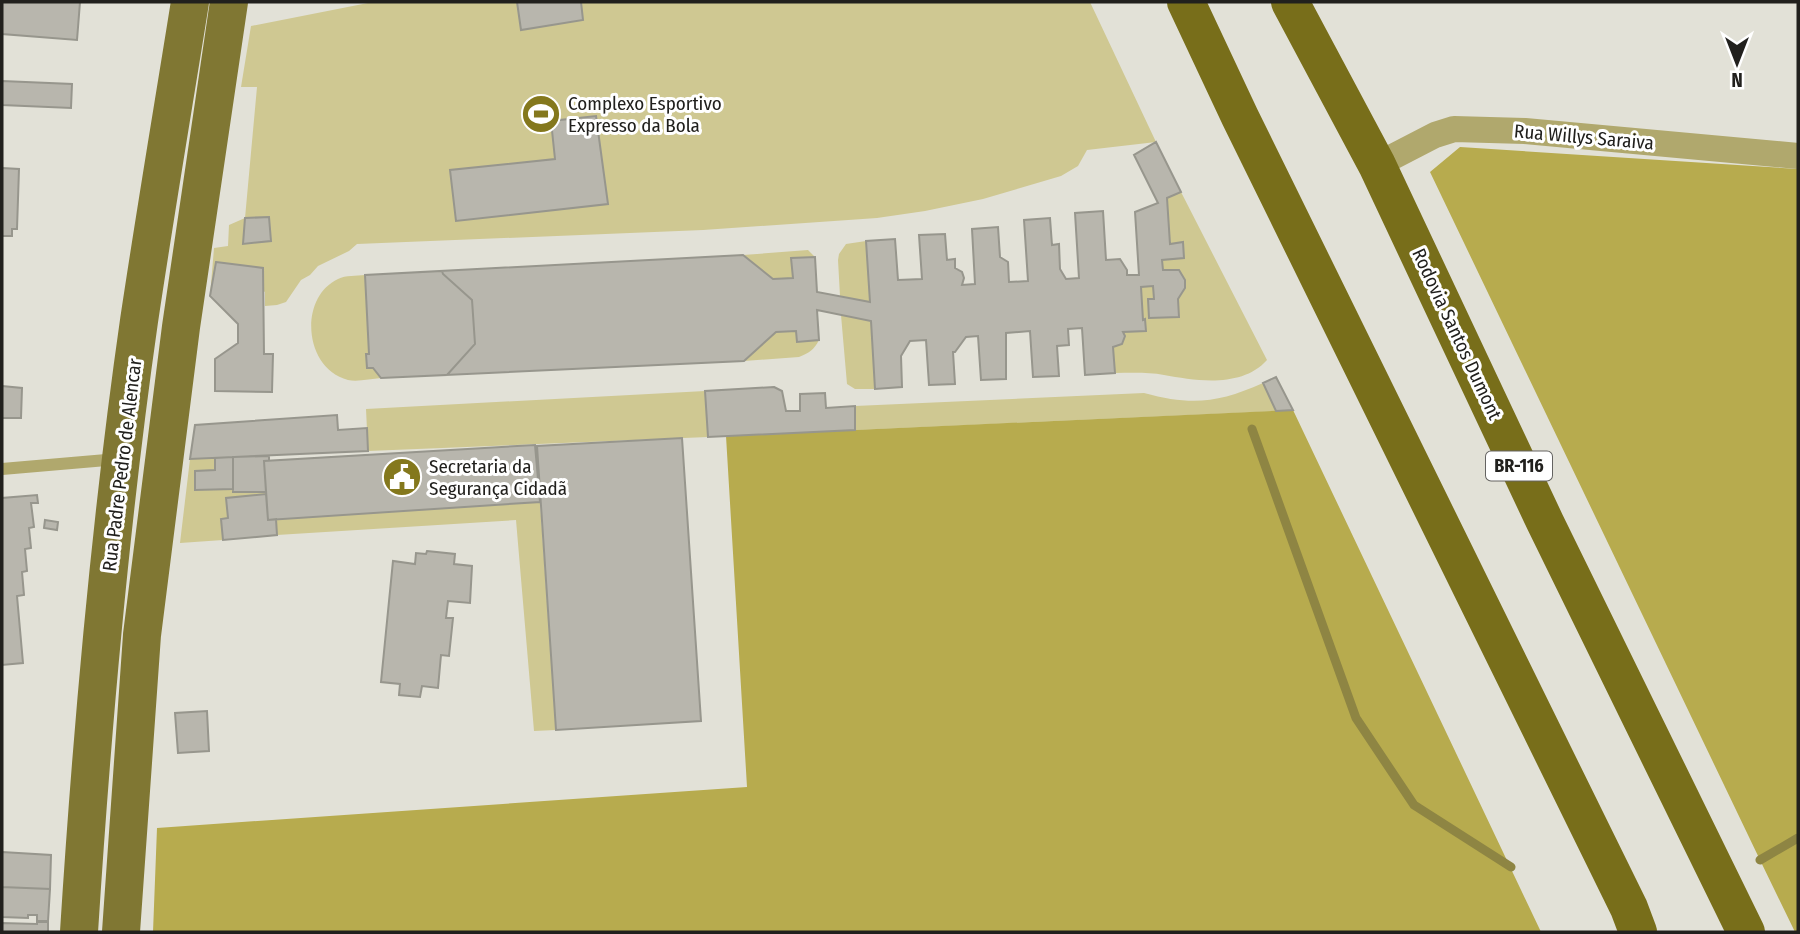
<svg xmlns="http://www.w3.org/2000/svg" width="1800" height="934" viewBox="0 0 1800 934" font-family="'Fira Sans Condensed',sans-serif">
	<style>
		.green { fill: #cfc892 }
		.forest { fill: #b7ab4e }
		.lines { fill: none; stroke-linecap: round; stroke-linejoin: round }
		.stream { stroke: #8e8543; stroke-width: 9 }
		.building { fill: #b8b6ad; stroke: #97968d; stroke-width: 2 }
		.service { stroke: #b0a86d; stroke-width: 12 }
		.minor { stroke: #b0a86d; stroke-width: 26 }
		.primary { stroke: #807733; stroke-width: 38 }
		.trunk { stroke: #786e1a; stroke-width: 38 }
		.labels { text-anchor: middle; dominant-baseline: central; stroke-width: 6; stroke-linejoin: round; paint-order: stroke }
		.shield { fill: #fff; stroke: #646361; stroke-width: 2 }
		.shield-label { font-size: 18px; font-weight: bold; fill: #21201d }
		.poi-label { font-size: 19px; fill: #21201d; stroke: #fff; text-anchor: start }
		.street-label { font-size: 19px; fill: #21201d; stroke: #fff }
	</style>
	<rect width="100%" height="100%" fill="#e2e1d7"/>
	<!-- green -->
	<path class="green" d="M373,2H1090L1156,142L1087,150L1078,166L1061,176L983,199L925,211L877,218L703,230L357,244L349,251L318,266L310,275L301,280L286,302L277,305L265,306V292L216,262L210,296L214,248L228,246L229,225L245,218L257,87H241L251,26Z
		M1181,192L1267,360C1242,388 1197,381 1164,375C1148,372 1131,373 1115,373L1113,347L1122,344L1125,336L1123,332L1146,331L1145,320H1143L1141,287L1153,286L1154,299L1149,318L1179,317C1179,312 1177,303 1179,298C1184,285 1189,284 1179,270H1163L1162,260L1184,258L1183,243L1170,244L1167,198Z
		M866,241L870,302L840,296L838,260L839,254L846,244Z
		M808,250L815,257L792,258L793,278L773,279L743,255Z
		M365,275L369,354L367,368H373L381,378C371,379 357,382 348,380C304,369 298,298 338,279C346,275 356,276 365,275Z
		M841,315L871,321L875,389H855L847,384Z
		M796,331L797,341L819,340C814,350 809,353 799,357L744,361L776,332Z
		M1263,383L1276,411L855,430V406L1144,393C1192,406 1218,403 1263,383Z
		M705,391L708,437L368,451L366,409Z
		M215,458V470L195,471L196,490L233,489L234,492H266V494L226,498L228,518L221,519L223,540L180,543L190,459Z
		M540,502L556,730L534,731L516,520L277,535L276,519Z"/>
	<!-- forest -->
	<path class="forest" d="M1460,147L1798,169V932H1795L1760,860L1430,172Z
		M1293,410L1541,932H153L157,828L747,787L726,436Z"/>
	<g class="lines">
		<!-- stream -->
		<path class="stream" d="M1252,429L1356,718L1414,805L1511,867
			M1760,860L1798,838"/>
	</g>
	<!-- building -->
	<path class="building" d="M2,2H80L77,40L2,34Z
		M517,2H581L583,20L521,30Z
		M2,81L72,84L71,108L2,105Z
		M596,116L608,204L456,221L450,170L555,159L551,121Z
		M1156,142L1181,192L1167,198L1170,244L1183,242L1184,258L1162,260L1163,270H1179L1185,280V288L1178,299L1179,317L1149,318L1148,299H1154L1153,286L1141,287L1143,320L1145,319L1146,331L1123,332L1125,336L1122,344L1113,347L1115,373L1085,375L1082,328L1068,329L1069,345L1057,346L1059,376L1033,377L1030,331L1006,333V379L981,380L978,336L966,337L955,352H953L955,384L929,385L926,340L910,341L901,356L902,387L875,389L871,321L817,310L819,340L797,342L796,331L776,332L744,361L381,378L373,368H367L366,354H369L365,275L743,255L773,279L793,278L791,258L815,257L817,292L870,302L866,241L895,239L898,280L922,279L919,235L945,234L947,260L955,259V268L962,272L964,278L962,285L975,284L972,229L998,227L1000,257L1008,262L1009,282L1028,281L1024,220L1050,218L1052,245L1059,244L1060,269L1066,279L1079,278L1075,213L1103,211L1106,260L1120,259L1127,270V275H1139L1135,212L1158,203L1134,155Z
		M2,168L19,169L17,229H12V236H2Z
		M269,217L271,241L243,244L245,218Z
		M216,262L263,268L264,354H273L272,392L215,391V359L238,343V324L210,296Z
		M442,271L443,274L472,300L475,344L447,375L381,378L373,368H367L366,354H369L365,275Z
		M1276,377L1293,410L1276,411L1263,383Z
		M2,386L22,388L21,418H2Z
		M774,387L782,391L786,411H800V394L825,393L826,408L855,406V430L708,437L705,391Z
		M337,415L338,430L367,428L368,451L190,459L195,425Z
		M682,438L701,721L556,730L537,446Z
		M535,445L540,502L268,520L264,461Z
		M269,456V461H264L266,492H233V457Z
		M233,457V489L195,490V471L215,470V458Z
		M266,494L268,520L276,519L277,535L223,540L221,519L228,518L226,498Z
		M37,495L38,503H31L34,527L29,528L31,548L25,549L27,571L22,572L24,595L17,596L23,663L2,665V498Z
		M45,520L58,522L57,530L44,528Z
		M427,551L455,554L454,564L472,566L470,603L448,601L446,618H453L449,656L441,655L438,688L422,686L420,697L399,695L400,684L381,682L393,561L415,564L416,553L426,554Z
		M207,711L209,751L178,753L175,713Z
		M2,852L51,855L50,889L2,887Z
		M2,887L50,889L48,921H37V915H28V918L2,917Z
		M37,922H48V932H2V923L37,924Z"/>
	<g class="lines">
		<!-- service -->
		<path class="service" d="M2,469L118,459"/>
		<!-- minor -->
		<path class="minor" d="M1377,165L1435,135L1454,129L1525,131L1798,156"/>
		<!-- primary -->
		<path class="primary" d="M79,932C92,728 110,523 139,321C155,214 173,108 190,2
			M121,932L142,635L181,327L229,2"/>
		<!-- trunk -->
		<path class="trunk" d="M1186,2L1240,117L1629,908L1638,932
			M1290,2L1377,165L1545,522L1746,932"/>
	</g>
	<!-- icons -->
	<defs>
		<g id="stadium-disc" transform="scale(2.0125)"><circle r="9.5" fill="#84781d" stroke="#fff"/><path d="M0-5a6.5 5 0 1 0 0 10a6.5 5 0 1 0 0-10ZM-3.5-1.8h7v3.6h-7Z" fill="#fff"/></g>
		<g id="civic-disc" transform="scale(2.0125)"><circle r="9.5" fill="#84781d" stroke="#fff"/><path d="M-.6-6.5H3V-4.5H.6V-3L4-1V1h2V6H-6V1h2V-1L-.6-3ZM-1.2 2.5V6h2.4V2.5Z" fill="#fff"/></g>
	</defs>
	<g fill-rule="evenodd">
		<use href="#stadium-disc" x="541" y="114"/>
		<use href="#civic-disc" x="402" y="477"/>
	</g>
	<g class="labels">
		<!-- shield labels -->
		<rect class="shield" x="1486" y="451.5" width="66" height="29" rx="5"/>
		<g class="shield-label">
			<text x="1519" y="466">BR-116</text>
		</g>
		<!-- poi labels -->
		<g class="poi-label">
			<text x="568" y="103">Complexo Esportivo<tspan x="568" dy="22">Expresso da Bola</tspan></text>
			<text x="429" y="466">Secretaria da<tspan x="429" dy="22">Segurança Cidadã</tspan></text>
		</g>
		<!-- street labels -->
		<g class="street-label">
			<text transform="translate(1584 137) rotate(5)">Rua Willys Saraiva</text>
			<text transform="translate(1457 334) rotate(65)">Rodovia Santos Dumont</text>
			<text transform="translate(122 465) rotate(-83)">Rua Padre Pedro de Alencar</text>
		</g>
	</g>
	<!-- border -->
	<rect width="1800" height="934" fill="none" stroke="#21201d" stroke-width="7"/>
	<!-- north arrow -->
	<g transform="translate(1737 63) rotate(180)" stroke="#ffffff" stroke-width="5" paint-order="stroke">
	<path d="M0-5L12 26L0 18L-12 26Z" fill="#21201d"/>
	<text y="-10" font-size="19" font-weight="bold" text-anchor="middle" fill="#21201d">N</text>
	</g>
</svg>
